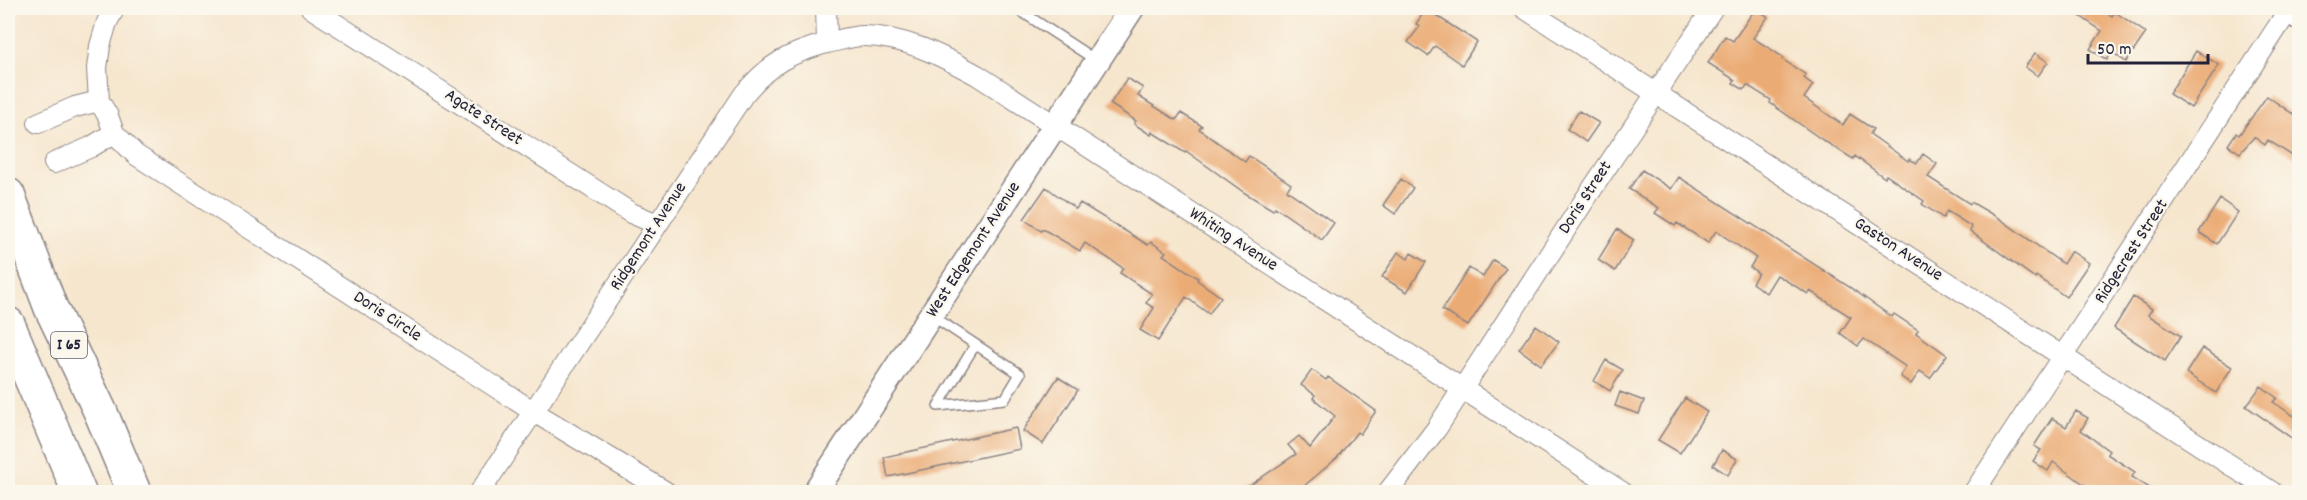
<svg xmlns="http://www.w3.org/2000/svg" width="2307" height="500" viewBox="0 0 2307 500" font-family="Dekko,sans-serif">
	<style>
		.building { fill: #ebab74 }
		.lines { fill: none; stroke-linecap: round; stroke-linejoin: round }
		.service-casing { stroke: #8c8484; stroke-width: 12 }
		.minor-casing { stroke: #8c8484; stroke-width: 22 }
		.tertiary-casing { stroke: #8c8484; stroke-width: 27 }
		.motorway-casing { stroke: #8c8484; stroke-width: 36 }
		.service { stroke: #fff; stroke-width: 9 }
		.minor { stroke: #fff; stroke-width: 20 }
		.tertiary { stroke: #fff; stroke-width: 24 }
		.motorway { stroke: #fff; stroke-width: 33 }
		.labels { text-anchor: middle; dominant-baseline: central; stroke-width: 4.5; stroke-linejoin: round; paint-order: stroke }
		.shield { fill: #fbf7ec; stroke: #636270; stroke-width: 1.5 }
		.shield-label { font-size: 16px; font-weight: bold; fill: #22223b }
		.street-label { font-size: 18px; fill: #22223b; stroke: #fbf7ec }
	</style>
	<rect width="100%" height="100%" fill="#fbf7ec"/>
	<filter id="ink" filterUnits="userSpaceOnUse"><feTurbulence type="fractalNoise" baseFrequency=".0167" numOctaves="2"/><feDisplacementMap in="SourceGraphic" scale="12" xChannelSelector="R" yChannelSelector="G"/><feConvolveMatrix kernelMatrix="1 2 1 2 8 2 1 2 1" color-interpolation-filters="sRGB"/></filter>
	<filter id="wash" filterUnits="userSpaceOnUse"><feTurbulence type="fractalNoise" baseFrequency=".008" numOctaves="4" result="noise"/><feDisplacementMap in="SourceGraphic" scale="24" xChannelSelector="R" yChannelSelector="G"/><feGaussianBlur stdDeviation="1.35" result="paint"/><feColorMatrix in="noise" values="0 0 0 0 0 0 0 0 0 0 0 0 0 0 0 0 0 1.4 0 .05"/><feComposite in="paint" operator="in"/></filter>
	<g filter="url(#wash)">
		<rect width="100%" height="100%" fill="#f6e6ce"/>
		<g id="blocks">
			<!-- building -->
			<path class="building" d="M1756,8L1768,17L1753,38L1783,57L1782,59L1806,75L1804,78L1813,85L1804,98L1843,125L1850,114L1873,129L1870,134L1908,161L1909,159L1917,163L1923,154L1937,164L1928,177L1970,204L1971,202L2000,219L2063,264L2071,251L2089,263L2066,297L2036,276L2035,278L1970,231L1972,227L1947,211L1943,218L1922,204L1924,201L1886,175L1885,178L1855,156L1853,159L1821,139L1770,103L1771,100L1747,85L1744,90L1733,83L1735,80L1708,63L1725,36L1733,41Z
				M2068,8H2099L2112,16L2115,12L2146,33L2126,62L2112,52L2107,60L2090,49L2102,31Z
				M1426,9L1477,42L1462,65L1435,46L1428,56L1408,42L1420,26L1416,24Z
				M2196,51L2219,65L2191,108L2169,94Z
				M2035,53L2048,62L2038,76L2025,67Z
				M1127,78L1143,88L1138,96L1176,120L1181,113L1202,126L1199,129L1245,162L1249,156L1291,184L1287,190L1334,223L1322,240L1275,207L1273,210L1245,193L1186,151L1185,153L1152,132L1151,135L1134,124L1136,121L1110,104Z
				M2267,96L2300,119V161L2268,140L2265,145L2254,137L2240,153L2228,145L2236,133L2239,135Z
				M1579,111L1599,123L1586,142L1567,129Z
				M1642,170L1671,189L1679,177L1851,288L1892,317L1894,314L1918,330L1916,333L1947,355L1930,378L1920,371L1911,384L1900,376L1906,367L1864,339L1858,346L1840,333L1851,317L1810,291L1808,294L1777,275L1766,293L1752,283L1758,273L1750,267L1756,258L1716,231L1708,243L1677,223L1675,226L1655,213L1659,208L1629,189Z
				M1401,179L1413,188L1395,214L1383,205Z
				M1046,187L1076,209L1080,203L1148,245L1151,242L1166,252L1163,255L1198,278L1197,280L1221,297L1209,314L1186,297L1158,341L1140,330L1154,308L1146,303L1152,294L1120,273L1123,268L1085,243L1080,251L1043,229L1041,231L1024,219Z
				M2220,199L2238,212L2217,244L2199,232Z
				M1617,229L1634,240L1615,271L1598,260Z
				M1398,252L1408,259L1411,253L1426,262L1407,292L1382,277Z
				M1493,260L1506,268L1468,326L1442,310L1469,268L1483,277Z
				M2133,297L2152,309L2148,315L2181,336L2165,361L2114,328Z
				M1536,325L1559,342L1541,365L1519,349Z
				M2202,348L2232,367L2216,393L2186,373Z
				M1606,360L1623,370L1610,391L1594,381Z
				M1312,370L1326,380L1328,377L1376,411L1360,434L1357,432L1337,458L1297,492H1240L1296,454L1288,445L1299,436L1310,448L1335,416L1313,398L1315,395L1301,385Z
				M1058,377L1078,390L1043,444L1023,431Z
				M2261,386L2277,398L2273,402L2300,420V444L2246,406Z
				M1620,392L1644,401L1639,414L1615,406Z
				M1685,398L1707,412L1680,453L1658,440Z
				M2076,411L2088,418L2081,430L2109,451L2107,454L2135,472L2132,477L2156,492H2095L2053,462L2048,471L2033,461L2041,450L2034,446L2052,418L2066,427Z
				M1016,428L1020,449L888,477L884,457Z
				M1722,450L1737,459L1728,475L1713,465Z"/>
		</g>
	</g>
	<g filter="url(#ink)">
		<use href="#blocks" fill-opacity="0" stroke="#8c8484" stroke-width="1.5"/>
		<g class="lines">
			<!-- service casing -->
			<g class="service-casing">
				<path id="service" d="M1016,8L1097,61
					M931,315L1020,374L1005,399L938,406L975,345"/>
			</g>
			<!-- minor casing -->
			<g class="minor-casing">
				<path id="minor" d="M115,8L107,22L100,46L97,68L99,101L108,116L114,133L136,155L534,412L666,492
					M311,8L631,213L657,224
					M1524,8L2272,492
					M827,43C838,41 851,36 863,36C904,36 942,56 977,75L1622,492
					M38,123L75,107L99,101
					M54,163L91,147L114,133
					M480,492L744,94C770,63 788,54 827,43L826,8
					M1388,492L1437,428L1586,198L1713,8
					M1974,492L2288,11"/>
			</g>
			<!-- tertiary casing -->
			<g class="tertiary-casing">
				<path id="tertiary" d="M2283,8L2300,18
					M815,492L1132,8"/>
			</g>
			<!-- motorway casing -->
			<g class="motorway-casing">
				<path id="motorway" d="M8,195L51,308L101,413L134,492
					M8,324L79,492"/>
			</g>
			<!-- service -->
			<use href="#service" class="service"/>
			<!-- minor -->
			<use href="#minor" class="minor"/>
			<!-- tertiary -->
			<use href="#tertiary" class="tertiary"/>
			<!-- motorway -->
			<use href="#motorway" class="motorway"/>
		</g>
	</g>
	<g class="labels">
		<!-- shield labels -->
		<rect class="shield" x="51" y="332" width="36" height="26" rx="4.5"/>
		<g class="shield-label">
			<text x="69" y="345">I 65</text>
		</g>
		<!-- street labels -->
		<g class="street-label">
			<text transform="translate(483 118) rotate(33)">Agate Street</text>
			<text transform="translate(1586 198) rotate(-57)">Doris Street</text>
			<text transform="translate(649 237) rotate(-57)">Ridgemont Avenue</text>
			<text transform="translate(1233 240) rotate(33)">Whiting Avenue</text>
			<text transform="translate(974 250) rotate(-57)">West Edgemont Avenue</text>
			<text transform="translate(1898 250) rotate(33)">Gaston Avenue</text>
			<text transform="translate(2132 252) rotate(-57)">Ridgecrest Street</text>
			<text transform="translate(387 317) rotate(33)">Doris Circle</text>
		</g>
	</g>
	<!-- margin -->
	<rect width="2307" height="500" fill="none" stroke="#fbf7ec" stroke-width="30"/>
	<!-- scale -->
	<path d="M2088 54v9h120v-9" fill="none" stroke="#22223b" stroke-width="3"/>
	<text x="2097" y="54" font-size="18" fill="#22223b" stroke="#fbf7ec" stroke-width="4.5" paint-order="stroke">50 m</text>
</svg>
